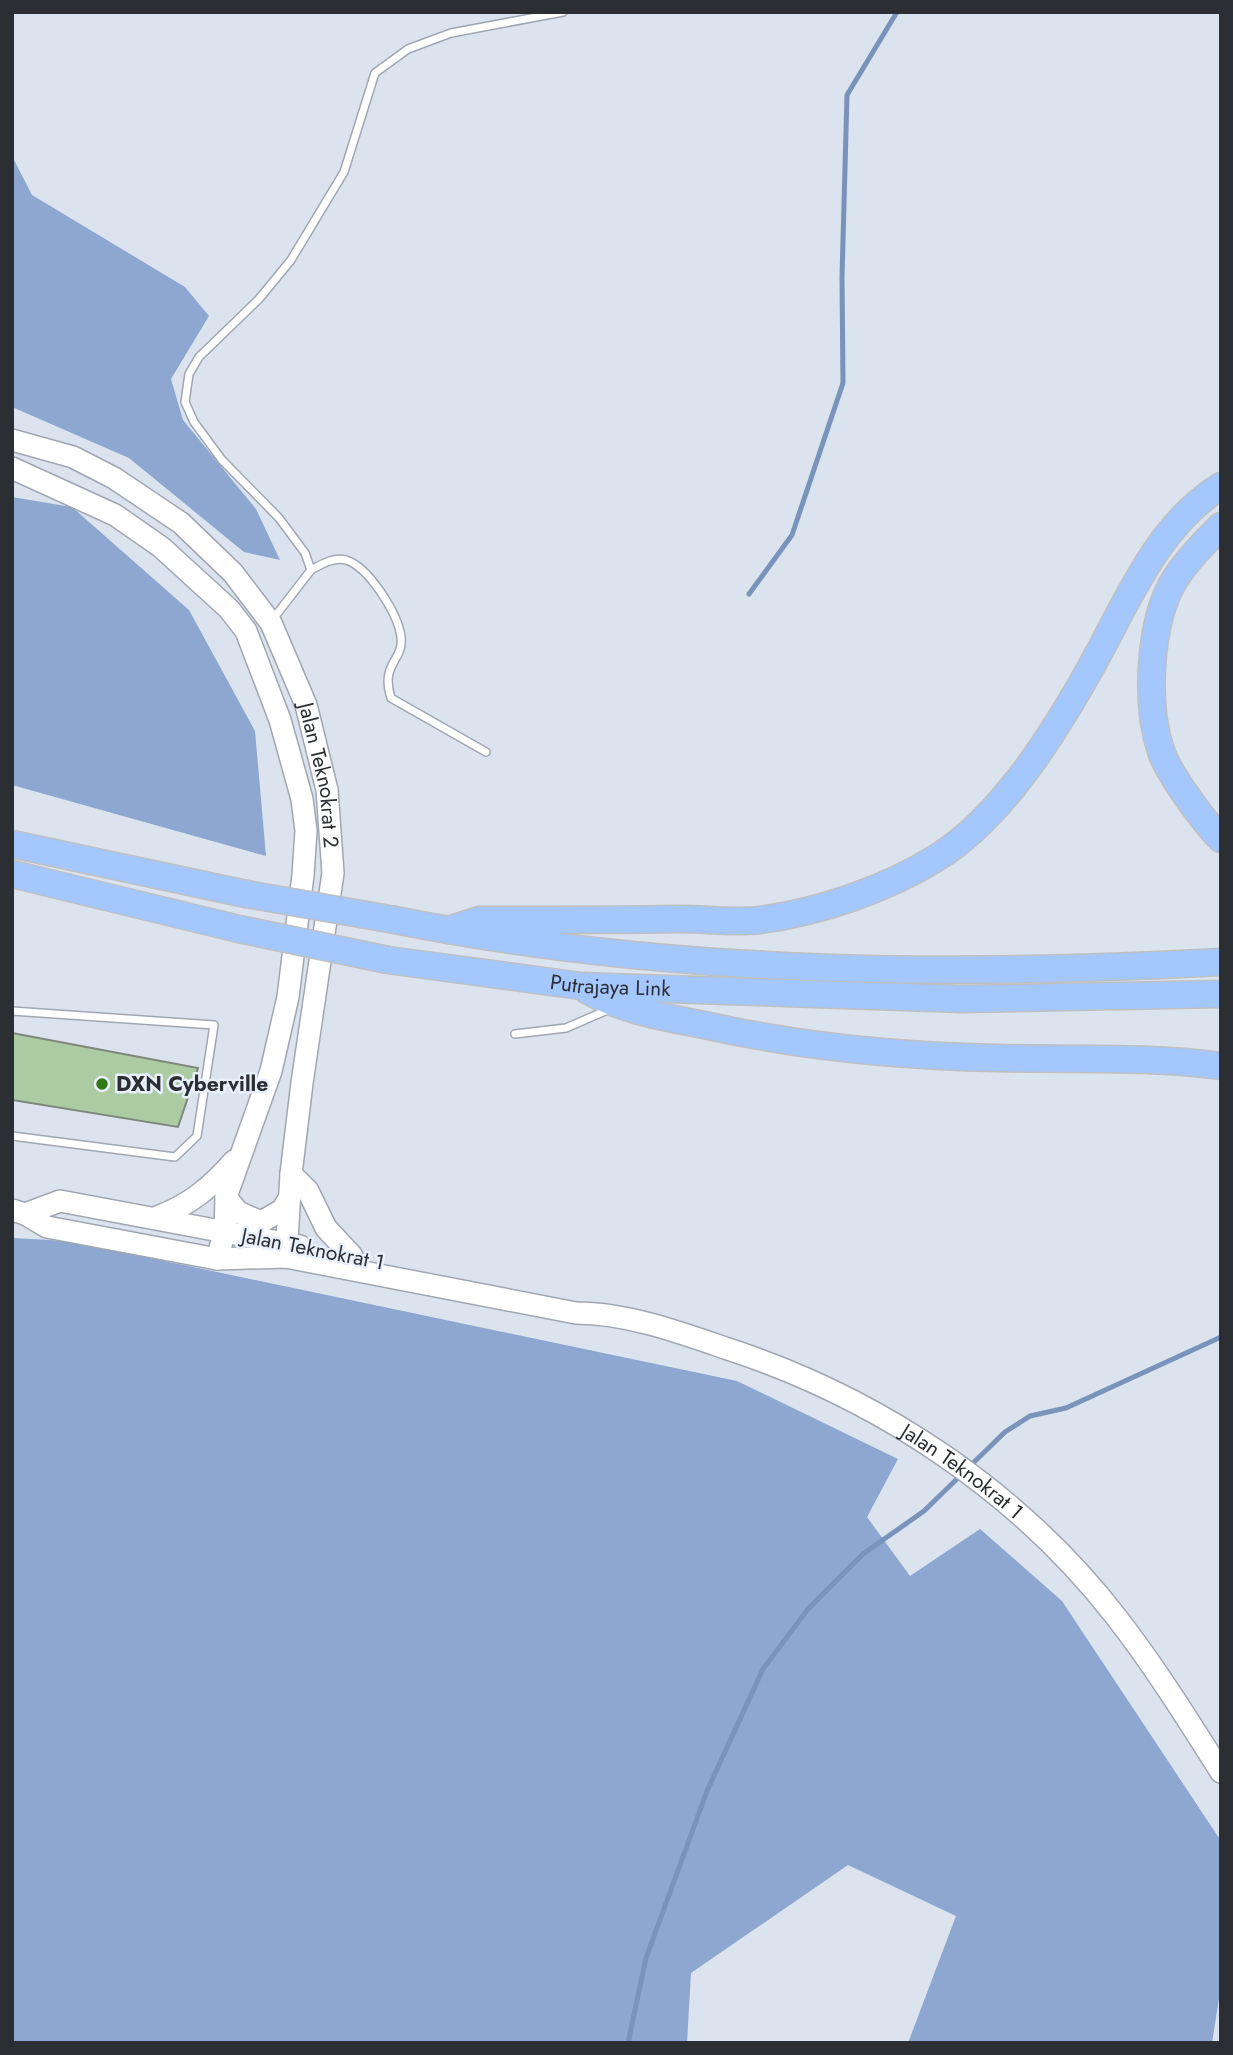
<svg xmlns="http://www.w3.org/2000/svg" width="1233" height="2055" viewBox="0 0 1233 2055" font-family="Jost,sans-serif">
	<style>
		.forest { fill: #8da7d0 }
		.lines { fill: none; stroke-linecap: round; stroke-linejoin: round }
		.stream { stroke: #7993bb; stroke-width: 5 }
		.building { fill: #accba2; stroke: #7f877c; stroke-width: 2 }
		.service-casing { stroke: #a0a7b2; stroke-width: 10 }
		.secondary-casing { stroke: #a0a7b2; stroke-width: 24 }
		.motorway-casing { stroke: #bfc0c2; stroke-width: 29 }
		.service { stroke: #fff; stroke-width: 7 }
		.secondary { stroke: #fff; stroke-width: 21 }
		.motorway { stroke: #a4c7fe; stroke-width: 26 }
		.motorway-bridge-casing { stroke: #bfc0c2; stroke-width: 29; stroke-linecap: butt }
		.motorway-bridge { stroke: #a4c7fe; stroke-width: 26 }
		.poi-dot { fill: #327615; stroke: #e8f0fc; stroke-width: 2.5 }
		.labels { text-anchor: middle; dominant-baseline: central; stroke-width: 5; stroke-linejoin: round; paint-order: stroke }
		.street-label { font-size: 21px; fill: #2b2e33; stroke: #e8f0fc }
		.poi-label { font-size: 21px; font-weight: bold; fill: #2b2e33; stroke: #e8f0fc; text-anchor: start }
	</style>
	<rect width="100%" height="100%" fill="#dbe3ee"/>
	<!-- forest -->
	<path class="forest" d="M12,156L32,195L185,287L209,316L171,379L183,420L256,509L280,560L244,552L129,458L12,407Z
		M12,497L72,507L189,610L255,731L266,856L12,785Z
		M12,1238L69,1241L737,1381L898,1459L867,1517L910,1576L980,1529L1062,1601L1221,1841V1986L1212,2043H908L956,1916L848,1865L691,1973L687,2043H12Z"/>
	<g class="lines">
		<!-- stream -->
		<path class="stream" d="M749,594L792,535L843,383L842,277L847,95L897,12
			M969,1467L1005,1432L1030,1416L1066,1408L1221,1337
			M628,2043L646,1958L707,1791L763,1669L808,1609L863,1554L924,1511L962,1474"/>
	</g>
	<!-- building -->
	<path class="building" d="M12,1033L198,1068L178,1127L12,1100Z"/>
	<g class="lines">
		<!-- service casing -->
		<g class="service-casing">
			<path id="service" d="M311,570C322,564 333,557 346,560C369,567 398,614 401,637C404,661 380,663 391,698L486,752
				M273,619L311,570L305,553L279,518L222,460L194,422L185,402L189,374L199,357L259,299L291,260L344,172L375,73L408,49L451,33L563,12
				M12,1011L214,1025L197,1136L175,1157L12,1136
				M515,1034L566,1028L612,1008"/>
		</g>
		<!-- secondary casing -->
		<g class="secondary-casing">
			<g id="secondary">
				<path id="s1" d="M12,440L73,457L114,478L181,523L233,573L271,623L306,705L327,790L333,873L302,1083L291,1174L286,1257"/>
				<path d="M12,468L115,515L161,547L229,609L246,631L280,720L302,799L306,831L303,875L288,997L271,1071L226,1197L225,1231L217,1259"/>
				<path d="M291,1174L308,1191L326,1228L352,1256"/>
				<path d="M226,1197L238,1212L261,1222L282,1210L289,1199"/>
				<path id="s2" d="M12,1210L25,1214L47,1227L217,1259L286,1257L576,1313C626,1313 679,1332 725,1348C877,1397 1019,1491 1117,1618C1155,1667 1188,1720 1221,1772"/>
				<path d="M25,1214L60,1201L300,1246"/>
				<path d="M157,1217C190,1205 211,1187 234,1161"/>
			</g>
		</g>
		<!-- motorway casing -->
		<g class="motorway-casing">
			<g id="motorway">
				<path d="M1221,526C1204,543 1188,559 1175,579C1149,621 1145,704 1161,751C1168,773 1204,822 1221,839"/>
				<path d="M12,844L246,894"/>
				<path d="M12,874L239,929"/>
				<path d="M395,920C666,974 946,977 1221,962"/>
				<path d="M448,930L479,920C546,920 613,920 680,919C706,919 734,923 760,920C820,912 887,889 938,857C1002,817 1054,733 1090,669C1126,605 1156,526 1221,486"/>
				<path id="s3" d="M388,960L581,986L962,999L1221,994"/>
				<path d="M587,990C626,1012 666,1017 709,1026C804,1047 900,1056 998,1058C1073,1060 1147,1056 1221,1066"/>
			</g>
		</g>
		<!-- service -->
		<use href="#service" class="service"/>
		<!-- secondary -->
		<use href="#secondary" class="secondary"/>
		<!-- motorway -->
		<use href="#motorway" class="motorway"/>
		<!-- motorway-bridge casing -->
		<g class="motorway-bridge-casing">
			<path id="motorway-bridge" d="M246,894L395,920
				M239,929L388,960"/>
		</g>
		<!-- motorway-bridge -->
		<use href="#motorway-bridge" class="motorway-bridge"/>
	</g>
	<!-- markers -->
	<circle class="poi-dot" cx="102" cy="1084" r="7"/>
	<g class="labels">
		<!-- street labels -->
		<g class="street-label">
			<text stroke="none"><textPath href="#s1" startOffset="486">Jalan Teknokrat 2</textPath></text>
			<text stroke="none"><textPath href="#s3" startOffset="224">Putrajaya Link</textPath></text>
			<text transform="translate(313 1249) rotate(11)">Jalan Teknokrat 1</text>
			<text stroke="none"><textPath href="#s2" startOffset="999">Jalan Teknokrat 1</textPath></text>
		</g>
		<!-- poi labels -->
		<g class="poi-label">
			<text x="116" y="1084">DXN Cyberville</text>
		</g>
	</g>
	<!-- border -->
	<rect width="1233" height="2055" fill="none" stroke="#2b2e33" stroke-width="28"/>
</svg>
